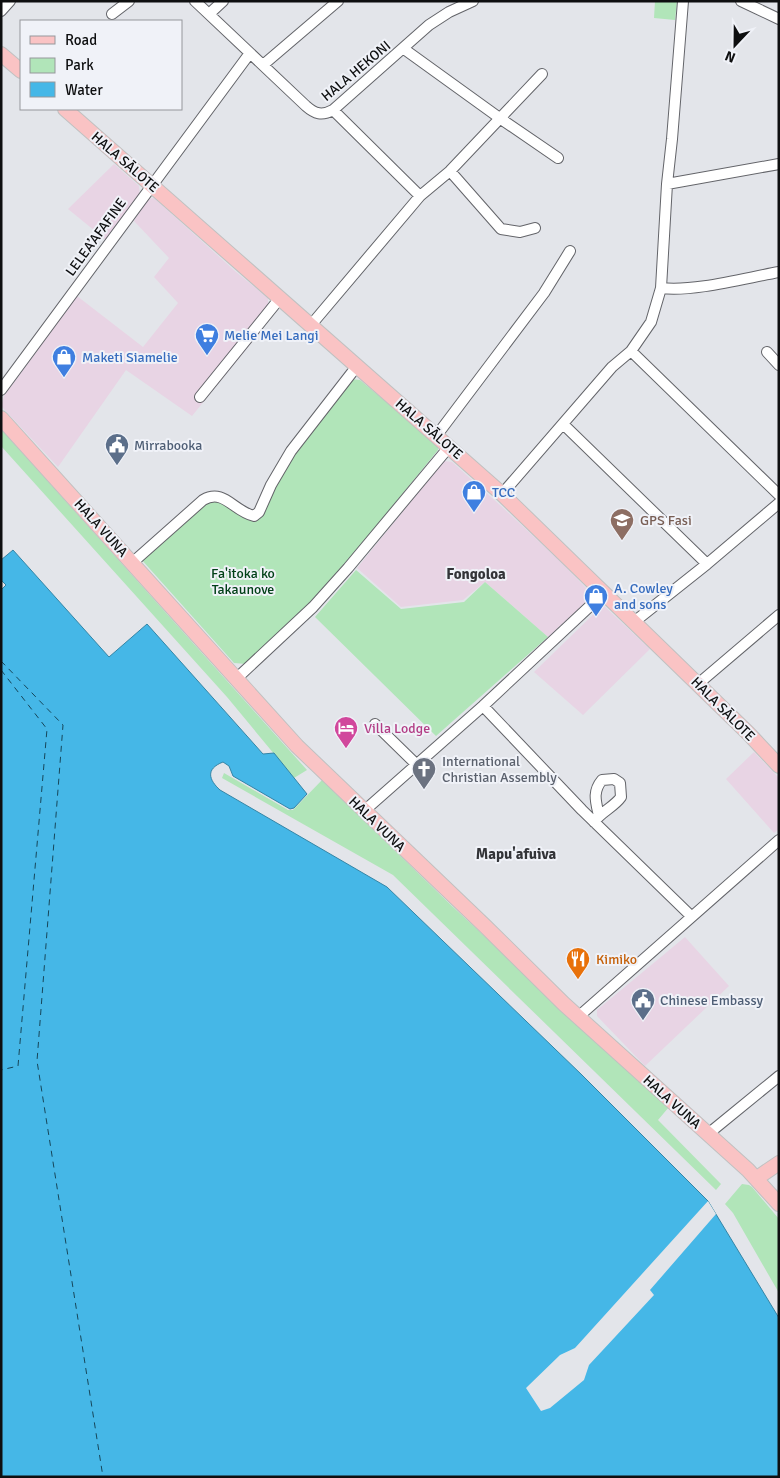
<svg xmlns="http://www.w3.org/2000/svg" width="780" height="1478" viewBox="0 0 780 1478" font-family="Signika,sans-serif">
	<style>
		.commercial { fill: #e8d4e4 }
		.green { fill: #b1e5b9 }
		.water { fill: #45b7e7; stroke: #3485a6 }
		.pier { fill: #e3e5ea }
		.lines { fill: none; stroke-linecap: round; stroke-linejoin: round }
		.ferry { stroke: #16465a; stroke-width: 1; stroke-dasharray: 6 5; stroke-linecap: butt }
		.minor-casing { stroke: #636469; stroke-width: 12 }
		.major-casing { stroke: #c0c1c1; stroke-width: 16 }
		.minor { stroke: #fff; stroke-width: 10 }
		.major { stroke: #fac3c4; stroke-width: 14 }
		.labels { text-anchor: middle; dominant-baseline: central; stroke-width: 4; stroke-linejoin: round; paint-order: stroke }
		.street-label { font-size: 14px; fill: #0e0f10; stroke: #f0f2f8 }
		.shop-label { font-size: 14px; fill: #366cbe; stroke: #f0f2f8; text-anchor: start }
		.service-label { font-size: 14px; fill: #4e5e75; stroke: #f0f2f8; text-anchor: start }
		.education-label { font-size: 14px; fill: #785e54; stroke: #f0f2f8; text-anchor: start }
		.park-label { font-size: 14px; fill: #004017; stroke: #f0f2f8 }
		.hotel-label { font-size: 14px; fill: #b23c85; stroke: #f0f2f8; text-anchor: start }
		.worship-label { font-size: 14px; fill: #5b616d; stroke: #f0f2f8; text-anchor: start }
		.food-label { font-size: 14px; fill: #c56008; stroke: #f0f2f8; text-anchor: start }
		.neighbourhood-label { font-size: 15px; font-weight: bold; fill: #333438; stroke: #f0f2f8 }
	</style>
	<rect width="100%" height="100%" fill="#e3e5ea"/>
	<!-- commercial -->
	<path class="commercial" d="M114,164L139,186L140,196L106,240L68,209Z
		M154,198L236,272L268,298V305L254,323L262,330L192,416L126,370L58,467L1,406L4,396L77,296L143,347L178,303L154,277L169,258L134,221L148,199Z
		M444,461L452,462L501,506L561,562L587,589L585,603L548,637L485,582L463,600L401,607L357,568Z
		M603,605L650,649L583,715L534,672Z
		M754,752L779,778V829L774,833L726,779Z
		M685,937L729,986L645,1066L597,1016V1010Z"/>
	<!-- green -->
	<path class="green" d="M655,1H677L675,20L654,18Z
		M352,379L360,380L438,445V450L361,545L311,601L246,664L234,663L141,559L208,499C227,500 239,517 257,521L283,472L311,430Z
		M1,429L307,770L294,778L227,697L1,446Z
		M356,570L401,609L464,602L485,582L548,637L436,736L315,617Z
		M224,773L288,810H293L322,780L453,907L669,1107L658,1120L721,1184L716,1190L393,875L222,778Z
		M742,1184L749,1185L752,1187L779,1219V1293L733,1213L725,1204Z"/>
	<!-- water -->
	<path class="water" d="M13,550L109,657L147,624L263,754L274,753L307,794L294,808L290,809L233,776L229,766L223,762C205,769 209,780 220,790L387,887L582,1075L708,1201L779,1318V1477H1V590L6,585L1,580V560Z"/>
	<!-- pier -->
	<path class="pier" d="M708,1201L716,1214L650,1290L654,1295L589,1365L584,1380L550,1408L541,1411L526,1388L560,1355L575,1348Z"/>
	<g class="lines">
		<!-- ferry -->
		<path class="ferry" d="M1,661L63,725L37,1061L103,1477
			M1,670L47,729L18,1066L1,1070"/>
		<!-- minor casing -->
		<g class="minor-casing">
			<path id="minor" d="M195,1L306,106C315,114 322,116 333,110L429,25L449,12L473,1
				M741,1L779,19
				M1,11L10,1
				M112,14L129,1
				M209,14L223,1
				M404,49L501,119L558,158
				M263,65L338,1
				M333,110L420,196
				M450,171L501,229L520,232L535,228
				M667,184L779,164
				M661,288C694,292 745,278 779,272
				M311,325L420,196L450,171L542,74
				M631,351L779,495
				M767,352L779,365
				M1,390L250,53
				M200,397L280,298
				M563,424L707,564
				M437,435L544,293L570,251
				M502,494L612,367L631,351L651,322L661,288L667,184L672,139L683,1
				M132,563L203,500C224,488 233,511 254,516L259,512L271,485L291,451L357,366
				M634,622L707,564L779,503
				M236,679L313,607L348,568L449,447
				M698,684L779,615
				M483,706L582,810L691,916
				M375,724L417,765
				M364,811L483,706L604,593
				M594,822C601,812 614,807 621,797L620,783L614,779L602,780C592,792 596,802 599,816
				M578,1017L779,840
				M708,1134L779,1076"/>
		</g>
		<!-- major casing -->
		<g class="major-casing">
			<path id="major" d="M1,54L21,71
				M65,109L502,494L749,734L779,766
				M1,418L297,746L485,926L564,1004L748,1170L779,1204
				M757,1178L779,1163"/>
		</g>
		<!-- minor -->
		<use href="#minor" class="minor"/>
		<!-- major -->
		<use href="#major" class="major"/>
	</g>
	<!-- icons -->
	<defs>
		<g id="supermarket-pin" transform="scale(1.25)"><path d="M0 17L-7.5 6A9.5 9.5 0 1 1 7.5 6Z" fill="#3f7fe0" stroke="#f0f2f8"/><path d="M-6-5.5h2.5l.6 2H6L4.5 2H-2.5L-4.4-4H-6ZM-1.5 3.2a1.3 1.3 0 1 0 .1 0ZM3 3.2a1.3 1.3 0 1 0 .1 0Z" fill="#fff"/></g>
		<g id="shop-pin" transform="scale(1.25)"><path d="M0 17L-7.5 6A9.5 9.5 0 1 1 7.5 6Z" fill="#3f7fe0" stroke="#f0f2f8"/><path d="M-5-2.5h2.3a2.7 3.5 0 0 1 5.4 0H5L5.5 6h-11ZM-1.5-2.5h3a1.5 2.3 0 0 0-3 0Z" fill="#fff"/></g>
		<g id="civic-pin" transform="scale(1.25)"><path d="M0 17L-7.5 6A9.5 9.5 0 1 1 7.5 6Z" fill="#5c6f8a" stroke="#f0f2f8"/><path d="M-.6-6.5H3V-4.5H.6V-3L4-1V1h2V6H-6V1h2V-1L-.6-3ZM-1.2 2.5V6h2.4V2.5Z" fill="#fff"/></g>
		<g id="school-pin" transform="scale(1.25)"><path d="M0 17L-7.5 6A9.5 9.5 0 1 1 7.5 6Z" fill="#8d6e63" stroke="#f0f2f8"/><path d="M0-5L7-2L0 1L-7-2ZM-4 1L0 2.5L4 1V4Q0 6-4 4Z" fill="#fff"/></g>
		<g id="hotel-pin" transform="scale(1.25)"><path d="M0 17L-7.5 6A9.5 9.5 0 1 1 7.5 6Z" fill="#d1479c" stroke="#f0f2f8"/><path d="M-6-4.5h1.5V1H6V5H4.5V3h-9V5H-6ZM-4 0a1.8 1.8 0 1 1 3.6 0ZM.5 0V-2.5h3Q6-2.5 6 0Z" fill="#fff"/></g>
		<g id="church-pin" transform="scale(1.25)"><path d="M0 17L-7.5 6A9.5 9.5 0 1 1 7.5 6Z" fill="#6b7280" stroke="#f0f2f8"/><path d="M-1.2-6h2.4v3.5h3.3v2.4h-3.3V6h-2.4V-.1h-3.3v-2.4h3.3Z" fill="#fff"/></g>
		<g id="restaurant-pin" transform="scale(1.25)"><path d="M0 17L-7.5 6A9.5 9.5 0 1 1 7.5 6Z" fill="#e8710a" stroke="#f0f2f8"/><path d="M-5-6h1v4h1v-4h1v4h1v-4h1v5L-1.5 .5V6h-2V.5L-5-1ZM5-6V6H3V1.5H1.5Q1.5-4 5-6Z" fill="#fff"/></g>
	</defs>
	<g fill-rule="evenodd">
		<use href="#supermarket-pin" x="207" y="335"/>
		<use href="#shop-pin" x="64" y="357"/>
		<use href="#civic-pin" x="117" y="445"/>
		<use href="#shop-pin" x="474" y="492"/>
		<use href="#school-pin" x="622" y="520"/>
		<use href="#shop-pin" x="596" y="596"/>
		<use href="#hotel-pin" x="346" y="728"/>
		<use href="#church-pin" x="424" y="769"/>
		<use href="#restaurant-pin" x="578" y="959"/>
		<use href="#civic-pin" x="643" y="1000"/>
	</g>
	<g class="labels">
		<!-- street labels -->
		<g class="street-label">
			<text transform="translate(356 71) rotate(-40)">HALA HEKONI</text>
			<text transform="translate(125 162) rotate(41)">HALA SĀLOTE</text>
			<text transform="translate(96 237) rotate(-54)">LELEA’AFAFINE</text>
			<text transform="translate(429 429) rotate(41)">HALA SĀLOTE</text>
			<text transform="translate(101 528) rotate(48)">HALA VUNA</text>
			<text transform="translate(723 709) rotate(45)">HALA SĀLOTE</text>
			<text transform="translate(377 824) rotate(44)">HALA VUNA</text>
			<text transform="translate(672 1102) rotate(42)">HALA VUNA</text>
		</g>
		<!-- shop labels -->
		<g class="shop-label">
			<text x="224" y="335">Melie Mei Langi</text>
			<text x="82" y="357">Maketi Siamelie</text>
			<text x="492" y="492">TCC</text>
			<text x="614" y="588">A. Cowley<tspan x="614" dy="16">and sons</tspan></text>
		</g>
		<!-- service labels -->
		<g class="service-label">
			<text x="134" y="445">Mirrabooka</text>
			<text x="660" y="1000">Chinese Embassy</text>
		</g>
		<!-- education labels -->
		<g class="education-label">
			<text x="640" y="520">GPS Fasi</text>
		</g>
		<!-- park labels -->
		<g class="park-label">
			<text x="243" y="573">Fa'itoka ko<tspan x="243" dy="16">Takaunove</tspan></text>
		</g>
		<!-- hotel labels -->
		<g class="hotel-label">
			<text x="364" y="728">Villa Lodge</text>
		</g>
		<!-- worship labels -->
		<g class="worship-label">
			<text x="442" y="761">International<tspan x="442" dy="16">Christian Assembly</tspan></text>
		</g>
		<!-- food labels -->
		<g class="food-label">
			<text x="596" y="959">Kimiko</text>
		</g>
		<!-- neighbourhood labels -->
		<g class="neighbourhood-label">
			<text x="476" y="574">Fongoloa</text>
			<text x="516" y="854">Mapu'afuiva</text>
		</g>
	</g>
	<!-- border -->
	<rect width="780" height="1478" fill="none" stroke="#0e0f10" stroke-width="5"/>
	<!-- legend -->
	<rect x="20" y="20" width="162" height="90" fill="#f0f2f8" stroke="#96979b"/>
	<rect x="30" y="36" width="25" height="8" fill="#fac3c4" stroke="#96979b"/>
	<text x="65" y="45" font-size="15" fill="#0e0f10">Road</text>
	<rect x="30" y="58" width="25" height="15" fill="#b1e5b9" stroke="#96979b"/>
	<text x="65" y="70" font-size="15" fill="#0e0f10">Park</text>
	<rect x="30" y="82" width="25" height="15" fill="#45b7e7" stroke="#96979b"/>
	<text x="65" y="95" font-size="15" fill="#0e0f10">Water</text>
	<!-- north arrow -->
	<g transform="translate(735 45) rotate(202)" stroke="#f0f2f8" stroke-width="4" paint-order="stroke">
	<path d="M0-4L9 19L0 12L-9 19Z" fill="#0e0f10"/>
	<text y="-8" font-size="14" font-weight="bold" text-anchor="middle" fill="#0e0f10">N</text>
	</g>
</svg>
